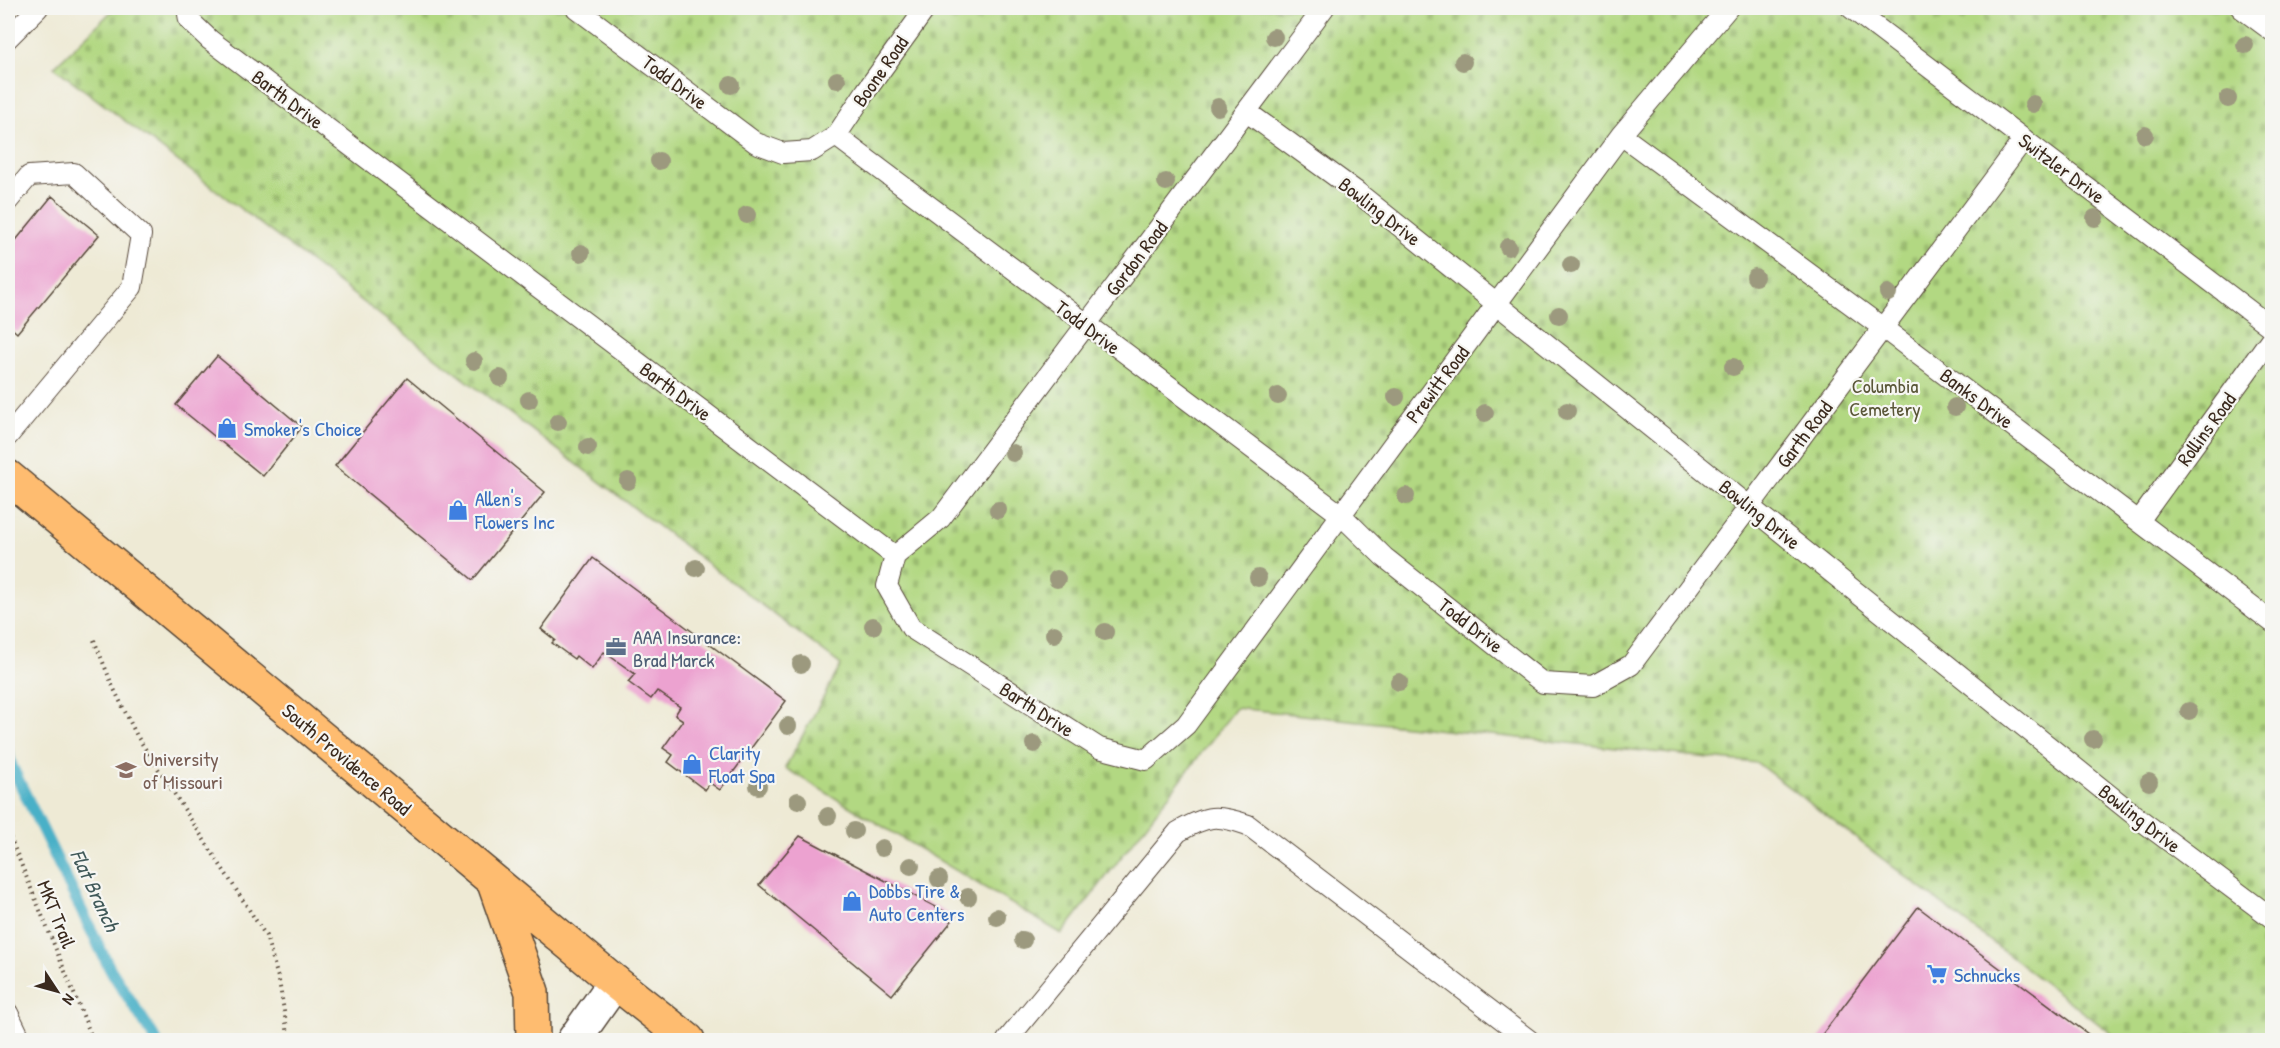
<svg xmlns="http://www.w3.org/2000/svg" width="2280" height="1048" viewBox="0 0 2280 1048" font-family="'Patrick Hand',sans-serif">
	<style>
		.cemetery { fill: url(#cemetery-stones); stroke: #768150; stroke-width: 1.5 }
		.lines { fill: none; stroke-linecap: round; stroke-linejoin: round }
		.stream { stroke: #48b0c7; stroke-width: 12 }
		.building { fill: #eca2d0 }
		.lane-casing { stroke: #564739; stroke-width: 22 }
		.street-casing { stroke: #564739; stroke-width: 36 }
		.primary-casing { stroke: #564739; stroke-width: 36 }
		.path { stroke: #564739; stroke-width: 4; stroke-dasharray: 1.5 4.5; stroke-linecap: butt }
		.lane { stroke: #fff; stroke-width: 20 }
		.street { stroke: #fff; stroke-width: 33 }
		.primary { stroke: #febc70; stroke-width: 33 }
		.tree { fill: #9c997e }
		.labels { text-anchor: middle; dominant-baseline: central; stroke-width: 4.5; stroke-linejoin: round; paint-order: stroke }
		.street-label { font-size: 20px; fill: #3b2a1e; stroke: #f6f6f2 }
		.park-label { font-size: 20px; fill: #595637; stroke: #f6f6f2 }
		.shop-label { font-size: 20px; fill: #366cbe; stroke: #f6f6f2; text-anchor: start }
		.service-label { font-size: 20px; fill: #4e5e75; stroke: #f6f6f2; text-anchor: start }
		.education-label { font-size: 20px; fill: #785e54; stroke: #f6f6f2; text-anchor: start }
		.water-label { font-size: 21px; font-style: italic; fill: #405959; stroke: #f6f6f2 }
	</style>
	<defs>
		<pattern id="cemetery-stones" width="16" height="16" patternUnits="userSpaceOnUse" patternTransform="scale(1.5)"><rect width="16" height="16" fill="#b2d882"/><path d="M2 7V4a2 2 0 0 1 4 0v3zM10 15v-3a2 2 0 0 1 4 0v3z" fill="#9aba70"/></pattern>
	</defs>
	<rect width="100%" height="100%" fill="#f6f6f2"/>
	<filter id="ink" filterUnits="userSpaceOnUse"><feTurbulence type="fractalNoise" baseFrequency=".0167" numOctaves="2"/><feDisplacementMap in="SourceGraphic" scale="12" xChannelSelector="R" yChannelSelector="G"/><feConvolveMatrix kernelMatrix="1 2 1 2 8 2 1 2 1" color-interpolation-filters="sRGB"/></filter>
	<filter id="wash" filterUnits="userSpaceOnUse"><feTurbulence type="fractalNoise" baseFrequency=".008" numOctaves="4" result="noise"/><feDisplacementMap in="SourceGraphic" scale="24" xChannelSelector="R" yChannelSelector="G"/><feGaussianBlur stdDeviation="1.35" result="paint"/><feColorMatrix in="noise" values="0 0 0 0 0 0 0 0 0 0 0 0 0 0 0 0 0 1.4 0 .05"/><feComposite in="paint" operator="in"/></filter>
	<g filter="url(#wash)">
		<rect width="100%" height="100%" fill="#eeead5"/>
		<!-- cemetery -->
		<path class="cemetery" d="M115,8H2272V1040H2120L1757,763L1236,708L1062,934L785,768L841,665L54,67Z"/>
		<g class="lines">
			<!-- stream -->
			<path class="stream" d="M8,752L11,765L110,969L156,1040"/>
		</g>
		<g id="blocks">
			<!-- building -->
			<path class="building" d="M52,196L99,235L17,333L8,325V250Z
				M217,356L302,427L263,476L176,405Z
				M407,378L545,492L473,580L335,466Z
				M593,558L786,701L720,790L710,783L705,790L668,762L673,755L663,748L683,720L675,715L680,707L657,691L651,699L628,682L635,674L604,652L592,669L576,656L574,659L552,643L555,640L541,629Z
				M800,836L955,917L892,995L759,885Z
				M1918,907L2096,1040H1818Z"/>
		</g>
	</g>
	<g filter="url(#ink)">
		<use href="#blocks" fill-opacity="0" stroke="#564739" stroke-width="1.5"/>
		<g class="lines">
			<!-- lane casing -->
			<g class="lane-casing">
				<path id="lane" d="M187,8L189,20L210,40L895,556L887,586L911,628L1099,748L1146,760L1186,725L1621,135L1728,8
					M576,8L756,143L783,153L812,151L836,136L866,91L926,8
					M1851,8L2272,328
					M2241,8L2272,31
					M8,38L38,8
					M1247,112L1357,192L2138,818L2272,918
					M1621,135L1883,328L2272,622
					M836,136L1341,515L1384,557L1543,683L1593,686L1631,665L2024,139
					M8,201L29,176L74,173L141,235L132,287L8,436
					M2139,521L2272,337
					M895,556L941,518L1324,8
					M8,1013L21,1040
					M1007,1040L1178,832C1207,815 1216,814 1248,825L1529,1040"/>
			</g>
			<!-- street casing -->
			<g class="street-casing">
				<path id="street" d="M574,1040L615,982"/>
			</g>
			<!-- primary casing -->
			<g class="primary-casing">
				<path id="primary" d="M8,477L615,982L688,1040
					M494,883L532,992L533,1040"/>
			</g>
			<!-- path -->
			<path class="path" d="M94,640L113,687L137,736L266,936L279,981L289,1040
				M8,832L93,1040"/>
			<!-- lane -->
			<use href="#lane" class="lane"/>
			<!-- street -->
			<use href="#street" class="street"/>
			<!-- primary -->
			<use href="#primary" class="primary"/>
		</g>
		<!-- trees -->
		<g class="tree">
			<circle cx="1274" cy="37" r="9"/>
			<circle cx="2245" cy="45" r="9"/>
			<circle cx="1463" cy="62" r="9"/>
			<circle cx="837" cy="80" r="9"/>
			<circle cx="731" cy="85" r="9"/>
			<circle cx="2228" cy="99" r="9"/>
			<circle cx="2033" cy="104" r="9"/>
			<circle cx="1218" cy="107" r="9"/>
			<circle cx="2145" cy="135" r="9"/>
			<circle cx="659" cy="161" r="9"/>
			<circle cx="1166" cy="182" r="9"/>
			<circle cx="747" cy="215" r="9"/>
			<circle cx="2095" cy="218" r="9"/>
			<circle cx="1508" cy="247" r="9"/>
			<circle cx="581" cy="253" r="9"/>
			<circle cx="1571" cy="265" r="9"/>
			<circle cx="1755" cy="277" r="9"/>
			<circle cx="1888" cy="293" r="9"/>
			<circle cx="1559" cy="315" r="9"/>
			<circle cx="474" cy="361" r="9"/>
			<circle cx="1733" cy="367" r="9"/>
			<circle cx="500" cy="378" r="9"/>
			<circle cx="1278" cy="396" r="9"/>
			<circle cx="1396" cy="397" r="9"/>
			<circle cx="529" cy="400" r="9"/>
			<circle cx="1955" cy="407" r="9"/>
			<circle cx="1567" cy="411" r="9"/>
			<circle cx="1485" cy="413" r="9"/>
			<circle cx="558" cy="422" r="9"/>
			<circle cx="588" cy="447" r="9"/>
			<circle cx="1013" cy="453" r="9"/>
			<circle cx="628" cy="481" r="9"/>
			<circle cx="1406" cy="496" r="9"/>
			<circle cx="998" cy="510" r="9"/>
			<circle cx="696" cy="568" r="9"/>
			<circle cx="1258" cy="578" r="9"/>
			<circle cx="1057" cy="579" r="9"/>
			<circle cx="873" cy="626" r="9"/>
			<circle cx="1105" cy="632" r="9"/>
			<circle cx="1054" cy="634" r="9"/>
			<circle cx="801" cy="664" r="9"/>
			<circle cx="1399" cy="682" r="9"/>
			<circle cx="2189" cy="711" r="9"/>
			<circle cx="788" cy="726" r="9"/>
			<circle cx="2093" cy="739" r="9"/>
			<circle cx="1034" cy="744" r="9"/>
			<circle cx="2149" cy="782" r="9"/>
			<circle cx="758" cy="786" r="9"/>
			<circle cx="798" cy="801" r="9"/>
			<circle cx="828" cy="816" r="9"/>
			<circle cx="854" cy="831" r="9"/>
			<circle cx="882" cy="848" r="9"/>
			<circle cx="911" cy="866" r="9"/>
			<circle cx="939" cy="879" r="9"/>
			<circle cx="968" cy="897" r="9"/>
			<circle cx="997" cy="917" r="9"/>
			<circle cx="1023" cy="940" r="9"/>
		</g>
	</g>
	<!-- icons -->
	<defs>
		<g id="shop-bare" transform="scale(1.62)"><path d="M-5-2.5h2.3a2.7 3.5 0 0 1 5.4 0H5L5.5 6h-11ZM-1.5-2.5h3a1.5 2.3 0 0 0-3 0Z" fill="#3f7fe0" stroke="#f6f6f2" stroke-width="2.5" paint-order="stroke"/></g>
		<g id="office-bare" transform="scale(1.62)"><path d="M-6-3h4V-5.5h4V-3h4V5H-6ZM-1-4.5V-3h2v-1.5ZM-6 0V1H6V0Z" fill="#5c6f8a" stroke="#f6f6f2" stroke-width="2.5" paint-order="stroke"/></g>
		<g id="university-bare" transform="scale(1.62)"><path d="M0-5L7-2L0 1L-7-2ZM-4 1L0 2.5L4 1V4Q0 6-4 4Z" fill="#8d6e63" stroke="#f6f6f2" stroke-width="2.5" paint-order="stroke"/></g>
		<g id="supermarket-bare" transform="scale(1.62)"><path d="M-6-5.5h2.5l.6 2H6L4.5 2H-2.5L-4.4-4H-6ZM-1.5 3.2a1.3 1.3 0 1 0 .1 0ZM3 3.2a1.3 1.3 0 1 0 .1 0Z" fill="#3f7fe0" stroke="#f6f6f2" stroke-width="2.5" paint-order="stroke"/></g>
	</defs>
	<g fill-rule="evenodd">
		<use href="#shop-bare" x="227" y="428"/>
		<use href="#shop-bare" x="458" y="510"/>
		<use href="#office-bare" x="616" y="647"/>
		<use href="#shop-bare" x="692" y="764"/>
		<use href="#university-bare" x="126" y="770"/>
		<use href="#shop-bare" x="852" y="901"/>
		<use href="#supermarket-bare" x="1937" y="974"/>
	</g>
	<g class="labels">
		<!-- street labels -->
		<g class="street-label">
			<text transform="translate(880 71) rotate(-55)">Boone Road</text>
			<text transform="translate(675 82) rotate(37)">Todd Drive</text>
			<text transform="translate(288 99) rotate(37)">Barth Drive</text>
			<text transform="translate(2062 168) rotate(37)">Switzler Drive</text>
			<text transform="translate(1380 211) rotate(38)">Bowling Drive</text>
			<text transform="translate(1136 258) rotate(-53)">Gordon Road</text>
			<text transform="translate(1088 327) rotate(37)">Todd Drive</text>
			<text transform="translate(1437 384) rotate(-53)">Prewitt Road</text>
			<text transform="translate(676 391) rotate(37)">Barth Drive</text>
			<text transform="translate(1977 398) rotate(37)">Banks Drive</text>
			<text transform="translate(2206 429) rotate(-54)">Rollins Road</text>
			<text transform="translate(1804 434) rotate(-53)">Garth Road</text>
			<text transform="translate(1760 514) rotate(39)">Bowling Drive</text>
			<text transform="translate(1471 625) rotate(38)">Todd Drive</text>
			<text transform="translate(1037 709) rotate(33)">Barth Drive</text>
			<text transform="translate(347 759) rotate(40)">South Providence Road</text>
			<text transform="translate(2140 818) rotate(38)">Bowling Drive</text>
			<text transform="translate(57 914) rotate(68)">MKT Trail</text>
		</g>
		<!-- park labels -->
		<g class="park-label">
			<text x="1885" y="385">Columbia<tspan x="1885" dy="23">Cemetery</tspan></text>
		</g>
		<!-- shop labels -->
		<g class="shop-label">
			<text x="244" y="428">Smoker's Choice</text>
			<text x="475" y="498">Allen's<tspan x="475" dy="23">Flowers Inc</tspan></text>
			<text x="709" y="752">Clarity<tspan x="709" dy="23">Float Spa</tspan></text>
			<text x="869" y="890">Dobbs Tire &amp;<tspan x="869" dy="23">Auto Centers</tspan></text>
			<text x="1954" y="974">Schnucks</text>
		</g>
		<!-- service labels -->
		<g class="service-label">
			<text x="633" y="636">AAA Insurance:<tspan x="633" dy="23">Brad Marck</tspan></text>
		</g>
		<!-- education labels -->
		<g class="education-label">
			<text x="143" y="758">University<tspan x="143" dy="23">of Missouri</tspan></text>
		</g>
		<!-- water labels -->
		<g class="water-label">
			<text transform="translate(95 890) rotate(65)">Flat Branch</text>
		</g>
	</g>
	<!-- margin -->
	<rect width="2280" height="1048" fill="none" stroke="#f6f6f2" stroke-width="30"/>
	<!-- north arrow -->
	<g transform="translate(57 991) rotate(126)" stroke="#f6f6f2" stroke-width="4.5" paint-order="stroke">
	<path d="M0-4.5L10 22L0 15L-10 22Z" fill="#3b2a1e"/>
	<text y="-9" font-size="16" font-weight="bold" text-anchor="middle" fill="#3b2a1e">N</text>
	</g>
</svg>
